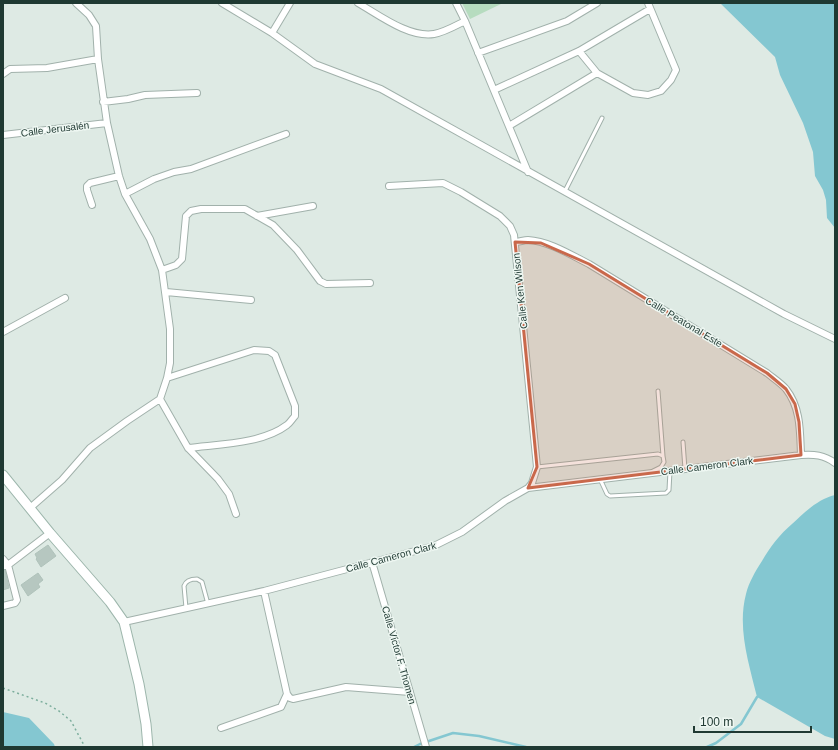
<svg xmlns="http://www.w3.org/2000/svg" width="838" height="750" viewBox="0 0 838 750" font-family="Helvetica,sans-serif">
	<style>
		.green { fill: #b6dcbf }
		.water { fill: #84c7d1 }
		.lines { fill: none; stroke-linecap: round; stroke-linejoin: round }
		.stream { stroke: #84c7d1; stroke-width: 2.5 }
		.building { fill: #b6c7c0; stroke: #b0c3bb }
		.service-casing { stroke: #a1b1ab; stroke-width: 5 }
		.minor-casing { stroke: #a1b1ab; stroke-width: 8 }
		.secondary-casing { stroke: #9db6ac; stroke-width: 11 }
		.path { stroke: #7dae9d; stroke-width: 1.5; stroke-dasharray: 2 3; stroke-linecap: butt }
		.service { stroke: #fff; stroke-width: 3 }
		.minor { stroke: #fff; stroke-width: 6 }
		.secondary { stroke: #fff; stroke-width: 9 }
		.marked { fill: #c9684b; fill-opacity: 0.2; stroke: #c9684b; stroke-width: 3; stroke-linejoin: round }
		.labels { text-anchor: middle; dominant-baseline: central; stroke-width: 3; stroke-linejoin: round; paint-order: stroke }
		.street-label { font-size: 10px; fill: #1f3932; stroke: #eef7f2 }
	</style>
	<rect width="100%" height="100%" fill="#deeae4"/>
	<!-- green -->
	<path class="green" d="M462,3H503L470,19Z"/>
	<!-- water -->
	<path class="water" d="M720,3H835V228L827,218L826,200L823,190L815,176L813,152L803,123L780,75L775,57Z
		M835,495V739L825,736L757,697C749,664 737,628 746,594C749,582 755,572 762,561C770,547 780,534 792,524C805,512 818,499 835,495Z
		M3,712L29,718L54,744L55,747H3Z"/>
	<g class="lines">
		<!-- stream -->
		<path class="stream" d="M414,747L420,744L453,733L479,736L526,747
			M707,747L716,743L741,724L757,697"/>
	</g>
	<!-- building -->
	<path class="building" d="M48,545L56,556L41,567L36,559L37,558L35,554Z
		M3,570H5L9,588L3,590Z
		M38,573L43,580L38,584L40,587L28,596L21,585Z"/>
	<g class="lines">
		<!-- service casing -->
		<g class="service-casing">
			<path id="service" d="M565,191L602,118
				M658,391L663,456
				M683,442L685,469
				M537,467L658,454L663,456L664,462L661,467L653,471
				M600,479L607,494L610,496L666,493L669,490L670,471
				M186,608L184,586C186,580 191,579 197,579L202,582L208,604"/>
		</g>
		<!-- minor casing -->
		<g class="minor-casing">
			<path id="minor" d="M76,3L89,15L96,26L98,59L107,123L119,176L125,194L150,239L162,270L170,329V363L167,378L160,399
				M222,3L272,33L315,64L381,89L784,314L835,339
				M358,3C379,15 409,38 434,34C445,32 455,26 465,21
				M456,3L465,21L528,172
				M272,33L290,3
				M579,51L597,73L633,93L648,95L661,91L671,80L676,70L648,3
				M478,53L567,21L597,3
				M3,74L10,69L47,68L98,59
				M494,90L579,51L650,9
				M103,102L128,99L145,95L197,93
				M509,126L597,73
				M3,135L107,123
				M389,186L443,183L461,192L500,216L510,226L514,235L537,467L532,483L528,488
				M125,194L154,179L174,172L191,169L286,134
				M92,205L87,190V186L90,183L119,176
				M257,216L313,206
				M515,242C519,242 524,240 528,240C549,241 571,255 589,264L767,373C773,378 781,383 786,389C801,408 800,432 801,455
				M162,270L176,265L182,259L186,216L191,211L201,209H245L273,225L297,250L320,281L326,284L370,283
				M166,292L251,300
				M3,332L65,298
				M167,378L254,350L269,351L275,355L295,406V416C292,419 290,423 287,425C262,444 219,444 188,448
				M160,399L188,448L218,479L229,494L236,514
				M30,508L62,480L90,448L127,421L160,399
				M3,559L8,565L17,600L15,603L3,606
				M372,562L426,747
				M3,566L8,565L50,533
				M124,622L264,591L434,546L462,532L505,501L528,488L801,455C814,454 824,455 835,463
				M287,694L290,698L293,699L346,687L410,692
				M221,728L281,707L287,694L264,591"/>
		</g>
		<!-- secondary casing -->
		<g class="secondary-casing">
			<path id="secondary" d="M3,475L50,533L110,602L124,622L139,684L146,724L148,747"/>
		</g>
		<!-- path -->
		<path class="path" d="M3,688L45,703L59,711L71,721L85,747"/>
		<!-- service -->
		<use href="#service" class="service"/>
		<!-- minor -->
		<use href="#minor" class="minor"/>
		<!-- secondary -->
		<use href="#secondary" class="secondary"/>
	</g>
	<!-- marked area -->
	<path class="marked" d="M515,242L541,243L589,264L767,373L786,389L795,404L799,422L801,455L528,488L537,467Z"/>
	<g class="labels">
		<!-- street labels -->
		<g class="street-label">
			<text transform="translate(55 129) rotate(-7)">Calle Jerusalén</text>
			<text transform="translate(520 291) rotate(-96)">Calle Ken Wilson</text>
			<text transform="translate(684 322) rotate(31)">Calle Peatonal Este</text>
			<text transform="translate(707 466) rotate(-7)">Calle Cameron Clark</text>
			<text transform="translate(391 557) rotate(-15)">Calle Cameron Clark</text>
			<text transform="translate(399 655) rotate(74)">Calle Víctor F. Thomen</text>
		</g>
	</g>
	<!-- border -->
	<rect width="838" height="750" fill="none" stroke="#1f3932" stroke-width="8"/>
	<!-- scale -->
	<path d="M694 726v6h117v-6" fill="none" stroke="#1f3932" stroke-width="2"/>
	<text x="700" y="726" font-size="12" fill="#1f3932" stroke="#eef7f2" stroke-width="3" paint-order="stroke">100 m</text>
</svg>
